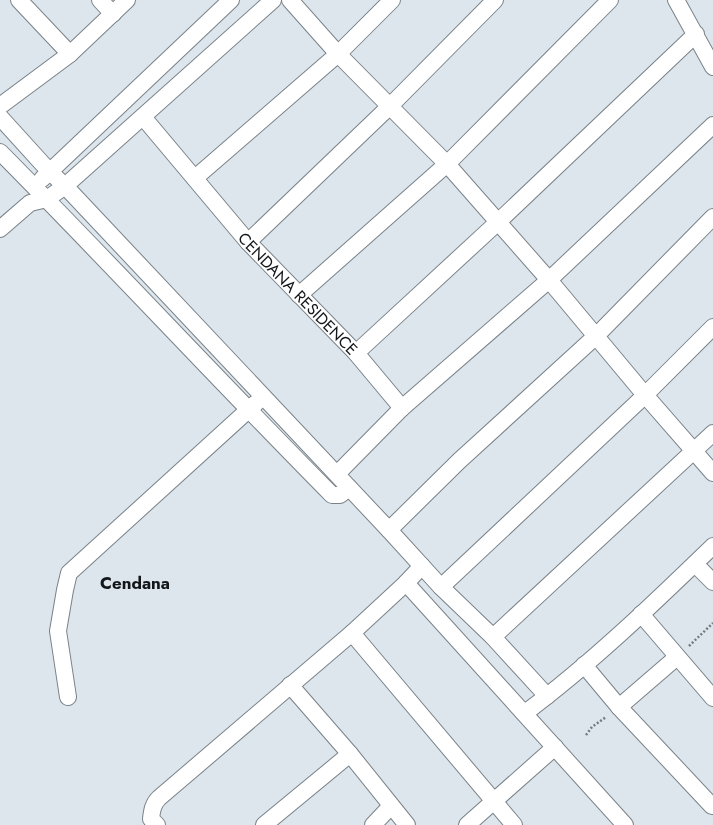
<svg xmlns="http://www.w3.org/2000/svg" width="713" height="825" viewBox="0 0 713 825" font-family="Jost,sans-serif">
	<style>
		.lines { fill: none; stroke-linecap: round; stroke-linejoin: round }
		.minor-casing { stroke: #798288; stroke-width: 18 }
		.path { stroke: #73797d; stroke-width: 2.5; stroke-dasharray: 2 2; stroke-linecap: butt }
		.minor { stroke: #fff; stroke-width: 16 }
		.labels { text-anchor: middle; dominant-baseline: central; stroke-width: 4; stroke-linejoin: round; paint-order: stroke }
		.street-label { font-size: 16px; fill: #14171a; stroke: #dde6ed }
		.neighbourhood-label { font-size: 17px; font-weight: bold; fill: #14171a; stroke: #dde6ed }
	</style>
	<rect width="100%" height="100%" fill="#dde6ed"/>
	<g class="lines">
		<!-- minor casing -->
		<g class="minor-casing">
			<g id="minor">
				<path d="M19,0L70,54"/>
				<path d="M100,0L113,14"/>
				<path d="M290,0L338,54L447,164L549,280L645,395L713,473"/>
				<path d="M676,0L713,67"/>
				<path d="M0,106L70,54L127,0"/>
				<path d="M0,117L49,171L65,186L389,530L441,587L493,637L547,696"/>
				<path id="s1" d="M143,117L248,242L356,353L402,408"/>
				<path d="M0,152C112,265 220,382 332,495H340L349,488"/>
				<path d="M195,178L338,54L392,0"/>
				<path d="M42,179L231,0"/>
				<path d="M0,229L30,203L47,199L65,186L273,0"/>
				<path d="M248,242L389,107L495,0"/>
				<path d="M299,295L447,164L610,0"/>
				<path d="M356,353L498,222L696,34"/>
				<path d="M337,474L402,408L549,280L713,125"/>
				<path d="M389,530L459,461L596,336L713,217"/>
				<path d="M695,564L713,582"/>
				<path d="M406,583L625,825"/>
				<path d="M441,587L640,400L713,327"/>
				<path d="M641,614L713,698"/>
				<path d="M352,633L514,825"/>
				<path d="M493,637L713,433"/>
				<path d="M584,665L619,707L712,806"/>
				<path d="M290,685L350,754L407,825"/>
				<path d="M68,697L58,631L65,590L69,573L256,403"/>
				<path d="M619,707L677,657"/>
				<path d="M525,713C592,663 653,604 713,546"/>
				<path d="M157,825L151,819C152,810 153,804 159,798L352,633L406,583L422,566"/>
				<path d="M264,825L350,754"/>
				<path d="M373,825L391,806"/>
				<path d="M467,825L555,747"/>
			</g>
		</g>
		<!-- path -->
		<path class="path" d="M689,646L713,623
			M586,735L592,727L606,717"/>
		<!-- minor -->
		<use href="#minor" class="minor"/>
	</g>
	<g class="labels">
		<!-- street labels -->
		<g class="street-label">
			<text stroke="none"><textPath href="#s1" startOffset="235">CENDANA RESIDENCE</textPath></text>
		</g>
		<!-- neighbourhood labels -->
		<g class="neighbourhood-label">
			<text x="135" y="583">Cendana</text>
		</g>
	</g>
</svg>
